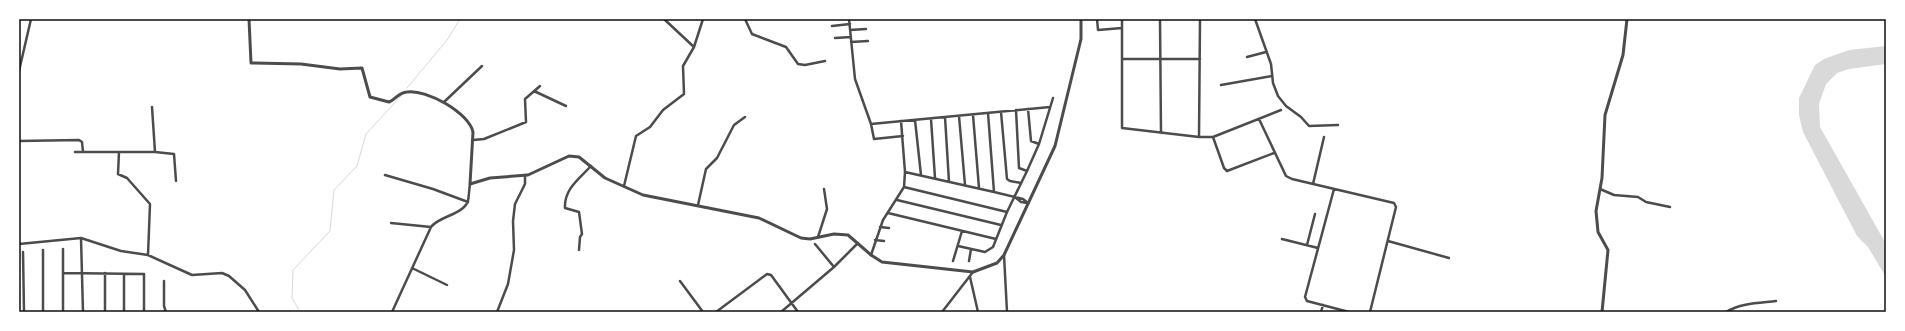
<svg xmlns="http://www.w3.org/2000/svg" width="1905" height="331" viewBox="0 0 1905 331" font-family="'Exo 2',sans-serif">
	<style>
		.water { fill: #d9d9d9 }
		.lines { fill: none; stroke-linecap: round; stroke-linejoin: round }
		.stream { stroke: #d9d9d9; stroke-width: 1 }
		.minor { stroke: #4c4c4c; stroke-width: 2.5 }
		.tertiary { stroke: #4c4c4c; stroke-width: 3 }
		.neatline { fill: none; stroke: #111; stroke-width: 1.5 }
	</style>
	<rect width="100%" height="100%" fill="#fff"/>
	<!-- water -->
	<path class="water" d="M1886,46V64L1849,69L1837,73L1826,84L1819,104L1820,127L1886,244V277L1868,247L1857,236L1803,132L1799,115V98L1815,65L1824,59L1849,50Z"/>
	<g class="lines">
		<!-- stream -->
		<path class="stream" d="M407,88L447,40L460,19
			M300,312L292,298L293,270L330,231L334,190L357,166L366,134L401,96"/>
		<!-- minor -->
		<path class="minor" d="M664,19L694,47
			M745,19L752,34L786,47L798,64L805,65L825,61
			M849,19L855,79L871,124L874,139L903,136
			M1097,19L1098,30L1122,28
			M1122,19V128L1199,137L1200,19
			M1160,19L1161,133
			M1255,19L1271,64L1273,83L1278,96L1286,106L1301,117L1309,126L1338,125
			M832,26L850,24
			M850,30L866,29
			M835,38L851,37
			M851,42L868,41
			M1247,57L1266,52
			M1122,59H1200
			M19,71L31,19
			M1221,85L1272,76
			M534,91L566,106
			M444,102L482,66
			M152,107L155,152
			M1028,109L1031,141L1039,144
			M1016,110L1019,168L1027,171
			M1001,112L1007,179L1010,181L1021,183
			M988,113L994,192
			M973,115L979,188
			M959,116L965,185
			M945,117L949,182
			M931,119L935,178
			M1259,119L1286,176L1292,179L1394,203L1396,207L1370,312
			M915,120L921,175
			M871,124L1050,107
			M1199,137H1213L1281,110
			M1213,137L1224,168L1227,171L1274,153
			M473,140L484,139L526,122L525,99L540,86
			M19,141L79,140L82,142L83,152
			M75,152H155L174,154L176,181
			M119,152L118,174L127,178L150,204L148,255
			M905,172L994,192L1023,199L1028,203
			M385,175L433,189L468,202
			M1313,184L1324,137
			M624,186L636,136L650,127L663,110L684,94L683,66L694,47L703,19
			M904,187L1007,212
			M1334,189L1305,297L1307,301L1349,312
			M1600,189L1614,195L1638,197L1646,202L1670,207
			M1016,198L1021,202L1027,203
			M897,200L1001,225
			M698,205L706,169L717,158L734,125L745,117
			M888,213L996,239
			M391,223L431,227C439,216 463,215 468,201C469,196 469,190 470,184
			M880,227L889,228
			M818,237L827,209L824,189
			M81,238L83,312
			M1282,239L1318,248
			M875,240L884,241
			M1388,241L1449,258
			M19,244L81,238L121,251L148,255L192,275L222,273L229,276L245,290L259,312
			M815,244L834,267
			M1307,245L1315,214
			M958,246L985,252L993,247L1007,212L1027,171L1039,144L1053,98
			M63,249V312
			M579,250L580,237L582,234L579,212L565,208C564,189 579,179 591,166
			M23,252L24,312
			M871,255L883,220L904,187L905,172L901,121
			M1004,255L1007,312
			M953,261L962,231
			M969,261L971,249
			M412,268L447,285
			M63,273L144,274V312
			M105,273V312
			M124,274V312
			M970,277L978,312
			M164,281V306L166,312
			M680,281L703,312
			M43,312V250
			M392,312L431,227
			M497,312L508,284L514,250L513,221L515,204L525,184V175
			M716,312L767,274L771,275L798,312
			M781,312L834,267L858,243
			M942,312L973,272
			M1321,312L1323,305
			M1726,312C1741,303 1759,303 1776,301"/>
		<!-- tertiary -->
		<path class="tertiary" d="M249,19L251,63L301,64L340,69L362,68L370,97L389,102C397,99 397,93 407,92C427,89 469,113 473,132L470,184L490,178L528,175L569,156L579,157L605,178L643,195L759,218L801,238L810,239L834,234L848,235L871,255L882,262L973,272L997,263L1004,255L1055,146L1081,39V19
			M1602,312L1608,250L1598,232L1596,211L1602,178L1605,115L1623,55L1627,19"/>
	</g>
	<!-- border -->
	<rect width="1905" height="331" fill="none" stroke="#ffffff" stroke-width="40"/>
	<rect x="20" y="20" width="1865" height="291" class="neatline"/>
</svg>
